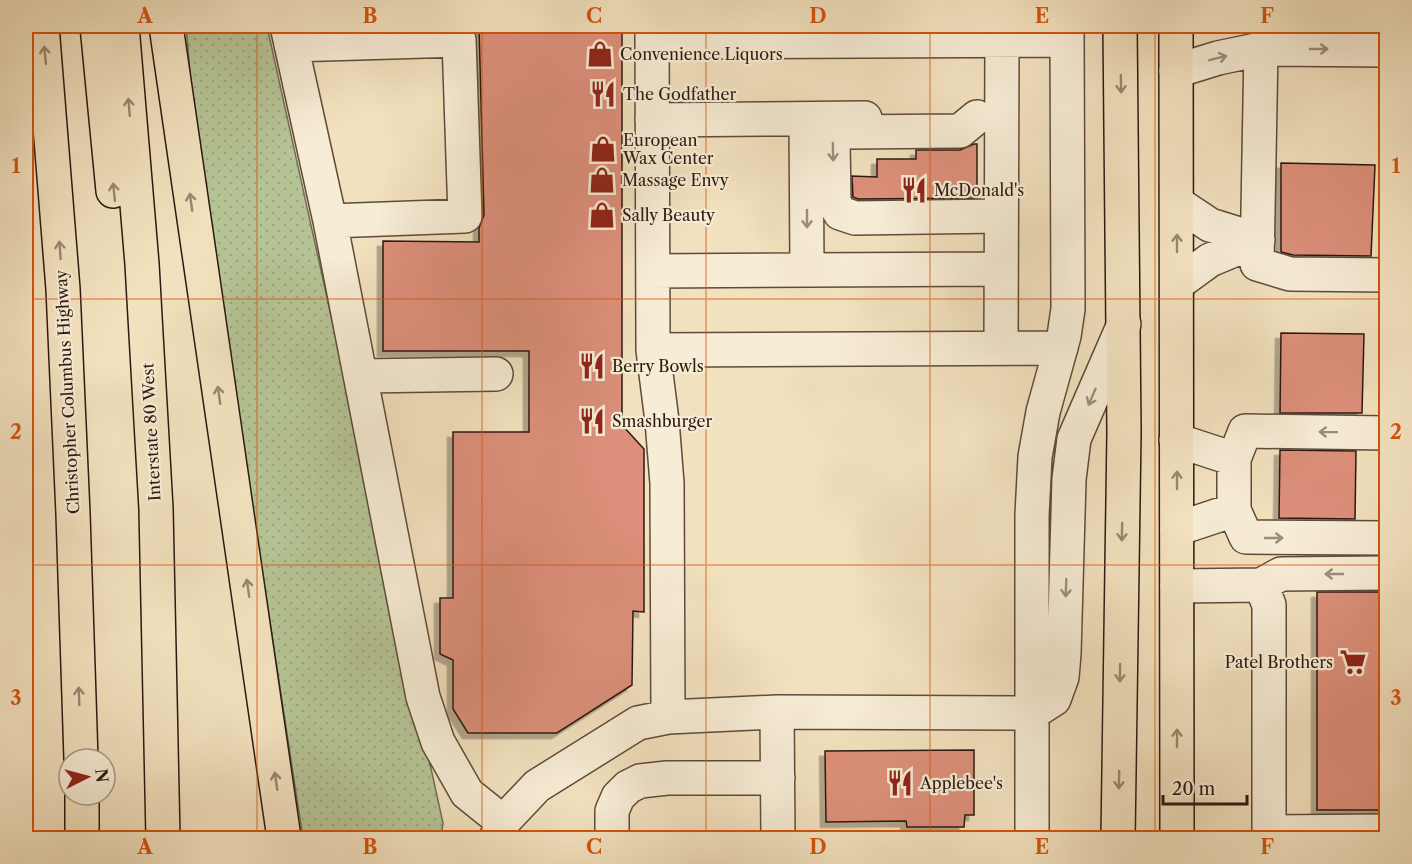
<svg xmlns="http://www.w3.org/2000/svg" width="1412" height="864" viewBox="0 0 1412 864" font-family="'Libre Caslon Text',serif">
	<style>
		.grass { fill: url(#grass-dots); stroke: #716e53; stroke-width: 1.5 }
		.building { fill: #dc8f7a; stroke: #2c1911; stroke-width: 1.5; filter: url(#shadow) }
		.lines { fill: none; stroke-linecap: round; stroke-linejoin: round }
		.minor-casing { stroke: #5e4b3c; stroke-width: 36 }
		.highway-casing { stroke: #2c1911; stroke-width: 36 }
		.minor { stroke: #f7ecd5; stroke-width: 33 }
		.highway { stroke: #f2e1be; stroke-width: 33 }
		.oneway { stroke: #9c8d7d }
		.oneway2 { stroke: #998770 }
		.grid { fill: none; stroke: #d5530c; stroke-width: 1.5; stroke-opacity: 0.55 }
		.labels { text-anchor: middle; dominant-baseline: central; stroke-width: 4.5; stroke-linejoin: round; paint-order: stroke }
		.poi-label { font-size: 16px; fill: #2c1911; stroke: #f7ecd5; text-anchor: start }
		.street-label { font-size: 16px; fill: #2c1911; stroke: #f7ecd5 }
		.neatline { fill: none; stroke: #d5530c; stroke-width: 2 }
		.grid-label { font-size: 20px; text-anchor: middle; font-weight: bold; fill: #d5530c }
	</style>
	<defs>
		<pattern id="grass-dots" width="8" height="8" patternUnits="userSpaceOnUse" patternTransform="scale(1.5)"><rect width="8" height="8" fill="#b6c495"/><path d="M2 2h.1M6 6h.1" fill="none" stroke="#9da87f" stroke-width="1.8" stroke-linecap="round"/></pattern>
		<filter id="shadow"><feDropShadow dx="-5.5" dy="5.5" stdDeviation="0" flood-color="#0004"/></filter>
	</defs>
	<rect width="100%" height="100%" fill="#f2e1be"/>
	<filter id="stains"><feTurbulence type="fractalNoise" baseFrequency=".00333" numOctaves="4"/><feColorMatrix values="0 0 0 0 .2 0 0 0 0 .09 0 0 0 0 .02 0 0 0 .5 -.17"/></filter>
	<radialGradient id="worn" r=".72"><stop offset=".6" stop-color="#630" stop-opacity="0"/><stop offset="1" stop-color="#630" stop-opacity=".3"/></radialGradient>
	<!-- grass -->
	<path class="grass" d="M186,26H267L443,823L441,838H303L195,132Z"/>
	<!-- building -->
	<path class="building" d="M503,26H622V425L644,449V612L633,611L632,685L557,733H468L453,709V660L440,654V598H453V432H529V351H383V241L479,242V228L484,215L479,27Z
		M974,144H977V198L858,199L853,197L852,176L877,177V159H916V150H960Z
		M1281,163L1375,165L1371,256L1293,255L1281,252Z
		M1281,333L1364,334L1362,413H1280Z
		M1280,450L1356,451L1355,519L1279,518Z
		M1317,592H1386V810H1317Z
		M974,750V815H965L964,827H907L906,821L826,822L825,751Z"/>
	<g class="lines">
		<!-- minor casing -->
		<g class="minor-casing">
			<path id="minor" d="M287,26L330,221L423,697L438,742L467,793L503,822
				M652,26L653,350L662,421L667,483L668,717
				M652,42L1067,40
				M291,45L459,40L465,216L330,221
				M1261,49L1257,264L1290,274L1386,275
				M1176,71L1218,58L1261,49L1386,50
				M977,117L960,131L845,132L838,135L833,141L834,202L840,213L855,218L1001,216
				M806,119L807,270
				M652,120L865,118
				M1177,203L1210,225L1258,240
				M653,271L1001,269
				M1177,284L1210,260L1258,240
				M1001,348L1002,40
				M653,350L1061,348
				M361,376L496,374
				M1386,433L1245,431L1234,459V510L1246,537L1386,538
				M1176,440L1234,459
				M1177,529L1234,510
				M1261,585L1269,605V838
				M1177,586L1261,585L1281,574L1386,573
				M777,712L778,838
				M1269,832L1386,831
				M496,838L503,822L537,786L638,723L668,717L777,712L1032,713L1054,699L1062,677L1064,654L1069,479L1074,439L1124,324
				M612,838V811L618,797L628,787L640,781L667,778H778
				M1032,838V515L1035,457L1043,412L1064,336L1068,309L1067,26"/>
		</g>
		<!-- highway casing -->
		<g class="highway-casing">
			<path id="highway" d="M42,26L63,289L73,514L81,759
				M97,26L113,191
				M122,26L142,264L156,509L163,838
				M166,26L284,838
				M1176,26L1177,838
				M82,795V838
				M1118,838L1124,432L1120,26"/>
		</g>
		<!-- minor -->
		<use href="#minor" class="minor"/>
		<!-- highway -->
		<use href="#highway" class="highway"/>
	</g>
	<!-- one-way arrows -->
	<defs><path id="oneway-shaft" d="M-6 0H5M1.5-3L5.5 0L1.5 3" fill="none" stroke-width="1.6" stroke-linecap="round" stroke-linejoin="round" transform="scale(1.5)"/></defs>
	<g class="oneway">
		<use href="#oneway-shaft" transform="translate(1319 49)"/>
		<use href="#oneway-shaft" transform="translate(1218 58) rotate(-14)"/>
		<use href="#oneway-shaft" transform="translate(833 152) rotate(89)"/>
		<use href="#oneway-shaft" transform="translate(807 219) rotate(90)"/>
		<use href="#oneway-shaft" transform="translate(1092 397) rotate(113)"/>
		<use href="#oneway-shaft" transform="translate(1328 432) rotate(-179)"/>
		<use href="#oneway-shaft" transform="translate(1274 538)"/>
		<use href="#oneway-shaft" transform="translate(1334 574) rotate(180)"/>
		<use href="#oneway-shaft" transform="translate(1066 588) rotate(92)"/>
	</g>
	<g class="oneway2">
		<use href="#oneway-shaft" transform="translate(45 55) rotate(-96)"/>
		<use href="#oneway-shaft" transform="translate(1121 84) rotate(89)"/>
		<use href="#oneway-shaft" transform="translate(129 107) rotate(-95)"/>
		<use href="#oneway-shaft" transform="translate(114 192) rotate(-96)"/>
		<use href="#oneway-shaft" transform="translate(191 202) rotate(-98)"/>
		<use href="#oneway-shaft" transform="translate(1177 243) rotate(-90)"/>
		<use href="#oneway-shaft" transform="translate(60 250) rotate(-94)"/>
		<use href="#oneway-shaft" transform="translate(219 395) rotate(-98)"/>
		<use href="#oneway-shaft" transform="translate(1177 480) rotate(-90)"/>
		<use href="#oneway-shaft" transform="translate(1122 532) rotate(91)"/>
		<use href="#oneway-shaft" transform="translate(248 588) rotate(-98)"/>
		<use href="#oneway-shaft" transform="translate(1120 673) rotate(91)"/>
		<use href="#oneway-shaft" transform="translate(79 696) rotate(-92)"/>
		<use href="#oneway-shaft" transform="translate(1177 738) rotate(-90)"/>
		<use href="#oneway-shaft" transform="translate(1119 780) rotate(91)"/>
		<use href="#oneway-shaft" transform="translate(276 781) rotate(-98)"/>
	</g>
	<!-- grid -->
	<path class="grid" d="M257,26V838M482,26V838M706,26V838M930,26V838M1155,26V838M26,299H1386M26,565H1386"/>
	<!-- icons -->
	<defs>
		<g id="shop-bare" transform="scale(2.07)"><path d="M-5-2.5h2.3a2.7 3.5 0 0 1 5.4 0H5L5.5 6h-11ZM-1.5-2.5h3a1.5 2.3 0 0 0-3 0Z" fill="#8f2418" stroke="#f7ecd5" stroke-width="2.5" paint-order="stroke"/></g>
		<g id="restaurant-bare" transform="scale(2.07)"><path d="M-5-6h1v4h1v-4h1v4h1v-4h1v5L-1.5 .5V6h-2V.5L-5-1ZM5-6V6H3V1.5H1.5Q1.5-4 5-6Z" fill="#8f2418" stroke="#f7ecd5" stroke-width="2.5" paint-order="stroke"/></g>
		<g id="supermarket-bare" transform="scale(2.07)"><path d="M-6-5.5h2.5l.6 2H6L4.5 2H-2.5L-4.4-4H-6ZM-1.5 3.2a1.3 1.3 0 1 0 .1 0ZM3 3.2a1.3 1.3 0 1 0 .1 0Z" fill="#8f2418" stroke="#f7ecd5" stroke-width="2.5" paint-order="stroke"/></g>
	</defs>
	<g fill-rule="evenodd">
		<use href="#shop-bare" x="600" y="54"/>
		<use href="#restaurant-bare" x="603" y="94"/>
		<use href="#shop-bare" x="603" y="149"/>
		<use href="#shop-bare" x="602" y="180"/>
		<use href="#restaurant-bare" x="914" y="190"/>
		<use href="#shop-bare" x="602" y="215"/>
		<use href="#restaurant-bare" x="592" y="366"/>
		<use href="#restaurant-bare" x="592" y="421"/>
		<use href="#supermarket-bare" x="1353" y="662"/>
		<use href="#restaurant-bare" x="900" y="783"/>
	</g>
	<g class="labels">
		<!-- poi labels -->
		<g class="poi-label">
			<text x="620" y="54">Convenience Liquors</text>
			<text x="623" y="94">The Godfather</text>
			<text x="623" y="140">European<tspan x="623" dy="18">Wax Center</tspan></text>
			<text x="622" y="180">Massage Envy</text>
			<text x="934" y="190">McDonald's</text>
			<text x="622" y="215">Sally Beauty</text>
			<text x="612" y="366">Berry Bowls</text>
			<text x="612" y="421">Smashburger</text>
			<text x="1333" y="662" text-anchor="end">Patel Brothers</text>
			<text x="920" y="783">Applebee's</text>
		</g>
		<!-- street labels -->
		<g class="street-label">
			<text transform="translate(67 392) rotate(-93)">Christopher Columbus Highway</text>
			<text transform="translate(151 432) rotate(-93)">Interstate 80 West</text>
		</g>
	</g>
	<!-- margin -->
	<rect width="1412" height="864" fill="none" stroke="#f2e1be" stroke-width="66"/>
	<!-- north arrow -->
	<g transform="translate(87 777) rotate(84)"><circle r="28" fill="#f7ecd5" stroke="#a69887" stroke-width="1.5"/>
	<path d="M0-4.5L10 22L0 15L-10 22Z" fill="#8f2418"/>
	<text y="-9" font-size="16" font-weight="bold" text-anchor="middle" fill="#2c1911">N</text>
	</g>
	<!-- scale -->
	<path d="M1163 795v9h84v-9" fill="none" stroke="#2c1911" stroke-width="3"/>
	<text x="1172" y="795" font-size="18" fill="#2c1911" stroke="#f7ecd5" stroke-width="4.5" paint-order="stroke">20 m</text>
	<rect x="33" y="33" width="1346" height="798" class="neatline"/>
	<g class="grid-label">
		<text x="145" y="23">A</text>
		<text x="370" y="23">B</text>
		<text x="594" y="23">C</text>
		<text x="818" y="23">D</text>
		<text x="1042" y="23">E</text>
		<text x="1267" y="23">F</text>
		<text x="16" y="173">1</text>
		<text x="1396" y="173">1</text>
		<text x="16" y="439">2</text>
		<text x="1396" y="439">2</text>
		<text x="16" y="705">3</text>
		<text x="1396" y="705">3</text>
		<text x="145" y="854">A</text>
		<text x="370" y="854">B</text>
		<text x="594" y="854">C</text>
		<text x="818" y="854">D</text>
		<text x="1042" y="854">E</text>
		<text x="1267" y="854">F</text>
	</g>
	<rect width="100%" height="100%" filter="url(#stains)"/>
	<rect width="100%" height="100%" fill="url(#worn)"/>
</svg>
